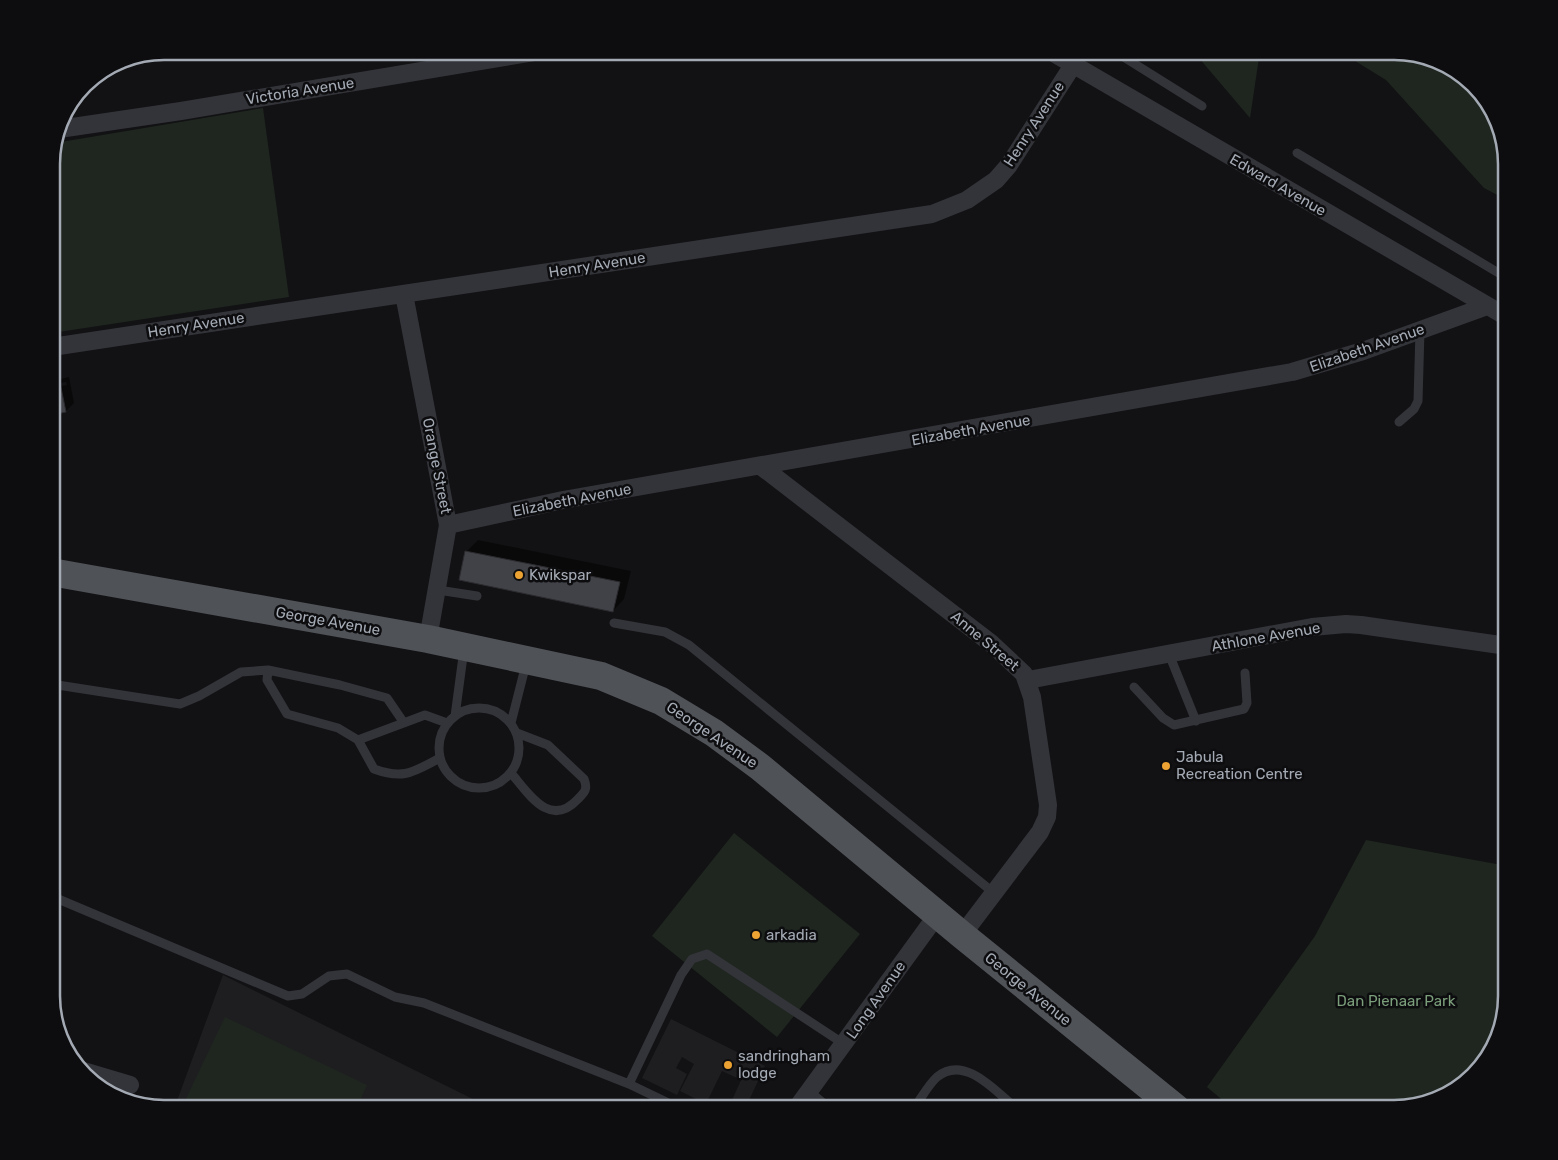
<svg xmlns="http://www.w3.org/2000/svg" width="1558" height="1160" viewBox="0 0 1558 1160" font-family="Rubik,sans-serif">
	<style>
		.built { fill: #1e1e21 }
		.green { fill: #1f261f }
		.shadow { fill: #0007 }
		.building { fill: #414247; stroke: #2c2c30 }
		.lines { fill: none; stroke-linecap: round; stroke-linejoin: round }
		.lane { stroke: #333439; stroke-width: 9 }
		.street { stroke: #333439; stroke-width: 18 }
		.primary { stroke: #4f5257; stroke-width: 28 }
		.poi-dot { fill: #eca232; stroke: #0d0d0f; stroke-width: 2 }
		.labels { text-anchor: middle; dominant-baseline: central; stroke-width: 5; stroke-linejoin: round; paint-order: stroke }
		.street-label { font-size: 15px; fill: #a4aab4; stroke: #0d0d0f }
		.poi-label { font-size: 15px; fill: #a4aab4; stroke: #0d0d0f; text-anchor: start }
		.park-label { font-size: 15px; fill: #7b9e7b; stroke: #0d0d0f }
		.rim { fill: none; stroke: #a4aab4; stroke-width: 2.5 }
	</style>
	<rect width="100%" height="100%" fill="#121214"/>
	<!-- built -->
	<path class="built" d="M223,975L493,1109H174Z
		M671,1019L765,1066L745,1109H728L717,1103L718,1102L729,1107L741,1080L722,1071L706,1104L680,1091L694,1064L682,1057L676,1068L687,1074L677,1095L642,1078Z"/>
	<!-- green -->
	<path class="green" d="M1193,51H1260L1250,118Z
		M1339,51H1394L1463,75L1495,114L1507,164V200L1484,188L1386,80Z
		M263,108L289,297L52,333V156L55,143Z
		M734,833L860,934L777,1037L652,936Z
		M1366,840L1507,866V996L1483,1065L1444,1097L1394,1109H1233L1207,1087L1315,936Z
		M225,1017L367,1085L356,1109H181Z"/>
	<!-- shadow -->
	<path class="shadow" d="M69,377L74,403L66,411L52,414V388L67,385L66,382L52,385V381Z
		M478,540L631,571L624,599L613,611L461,579L467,551Z"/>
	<!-- building -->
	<path class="building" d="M52,368H57L66,412L52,415Z
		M465,551L620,582L613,612L459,580Z"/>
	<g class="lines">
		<!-- lane -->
		<path class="lane" d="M1114,51L1202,106
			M1297,153L1507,278
			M1399,422L1414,409L1418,401L1420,330
			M438,590L477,596
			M614,623L665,632L689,645L994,893
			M1169,654L1196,721
			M268,670L267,680L287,714L338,728L358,740L374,769C404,780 413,772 440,758
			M51,684L180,704L199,696L241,672L268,670L340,685L387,698L404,723
			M1134,687L1163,718L1174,725L1244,709L1247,703L1245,673
			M439 748a40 40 0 1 1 80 0a40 40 0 1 1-80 0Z
			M455,716L464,649
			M511,723L526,664
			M358,740L425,715L447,723
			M511,773C529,794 550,829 578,799C585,792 588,789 584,779L548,745L517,733
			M51,896L288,996L302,994L329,976L347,974L395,997L424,1003L629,1084L681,1109
			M629,1084L681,975L692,959L707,954L844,1044
			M809,1091L830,1109
			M913,1109C921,1099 928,1085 937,1077C965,1054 996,1092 1017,1109"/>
		<!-- street -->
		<path class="street" d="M1050,51L1507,317
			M59,129L181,111L540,51
			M404,294L448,525L428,639
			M52,347L932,214L967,200L996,180L1009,165L1073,65
			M762,467L992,644L1024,674L1032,697L1048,805L1047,817L1040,832L962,935
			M448,525L563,500L1292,372L1363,351L1487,306
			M1028,680L1312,627L1346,624L1361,625L1507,646
			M83,1071L130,1085
			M796,1109L937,915"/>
		<!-- primary -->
		<path class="primary" d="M51,572L428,639L601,676L661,701L714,733L760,767L962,935L1177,1109"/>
	</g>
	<!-- markers -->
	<g class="poi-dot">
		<circle cx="519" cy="575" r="5"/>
		<circle cx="1166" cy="766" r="5"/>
		<circle cx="756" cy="935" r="5"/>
		<circle cx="728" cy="1065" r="5"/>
	</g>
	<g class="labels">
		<!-- street labels -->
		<g class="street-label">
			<text transform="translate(300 91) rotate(-9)">Victoria Avenue</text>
			<text transform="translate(1034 124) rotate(-57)">Henry Avenue</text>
			<text transform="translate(1278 185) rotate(30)">Edward Avenue</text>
			<text transform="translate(597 265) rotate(-9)">Henry Avenue</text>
			<text transform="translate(196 325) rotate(-9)">Henry Avenue</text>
			<text transform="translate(1367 348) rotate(-19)">Elizabeth Avenue</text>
			<text transform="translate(971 430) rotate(-10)">Elizabeth Avenue</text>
			<text transform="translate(437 466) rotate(79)">Orange Street</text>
			<text transform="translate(572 500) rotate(-11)">Elizabeth Avenue</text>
			<text transform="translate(328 621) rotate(10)">George Avenue</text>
			<text transform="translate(1266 637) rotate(-10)">Athlone Avenue</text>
			<text transform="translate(985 641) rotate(40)">Anne Street</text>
			<text transform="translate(712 735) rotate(34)">George Avenue</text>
			<text transform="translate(1028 989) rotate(39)">George Avenue</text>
			<text transform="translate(876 1000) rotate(-55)">Long Avenue</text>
		</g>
		<!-- poi labels -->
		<g class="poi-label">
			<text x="529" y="575">Kwikspar</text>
			<text x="1176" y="757">Jabula<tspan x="1176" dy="17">Recreation Centre</tspan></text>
			<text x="766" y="935">arkadia</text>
			<text x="738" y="1056">sandringham<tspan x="738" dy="17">lodge</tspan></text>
		</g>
		<!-- park labels -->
		<g class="park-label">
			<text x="1396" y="1001">Dan Pienaar Park</text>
		</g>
	</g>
	<!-- crop -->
	<path d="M0 0H1558V1160H0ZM164 60H1394A104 104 0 0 1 1498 164V996A104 104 0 0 1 1394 1100H164A104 104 0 0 1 60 996V164A104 104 0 0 1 164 60Z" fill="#0d0d0f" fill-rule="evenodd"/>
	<path class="rim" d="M164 60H1394A104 104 0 0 1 1498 164V996A104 104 0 0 1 1394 1100H164A104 104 0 0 1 60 996V164A104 104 0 0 1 164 60Z"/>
</svg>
